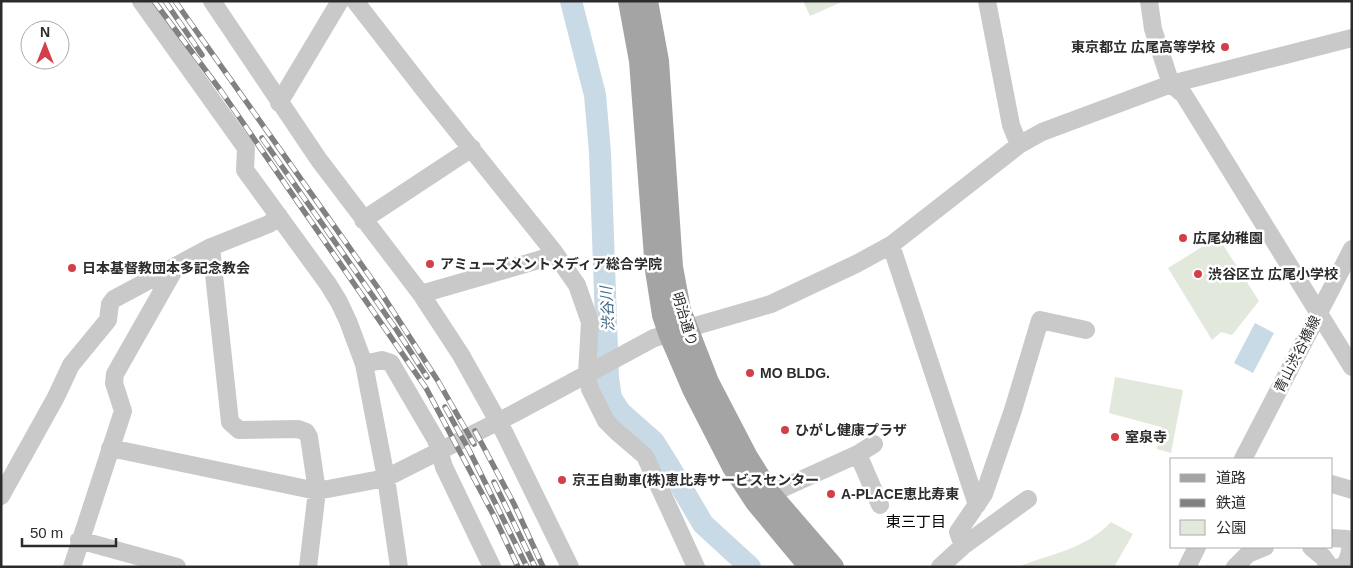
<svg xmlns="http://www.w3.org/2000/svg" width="1353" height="568" viewBox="0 0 1353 568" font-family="Arial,'Noto Sans JP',sans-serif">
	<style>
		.green { fill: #e2e8db }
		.water { fill: #c9dae7 }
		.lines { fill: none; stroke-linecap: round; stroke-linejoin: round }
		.river { stroke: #c9dae7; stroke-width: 22 }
		.minor { stroke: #c9c9c9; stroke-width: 18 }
		.major { stroke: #a4a4a4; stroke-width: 22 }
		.rail-casing { stroke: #818181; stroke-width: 5.5 }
		.rail { stroke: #fff; stroke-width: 4; stroke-dasharray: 11; stroke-linecap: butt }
		.poi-dot { fill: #d23f48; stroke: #fff; stroke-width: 2 }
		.labels { text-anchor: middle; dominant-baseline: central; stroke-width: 5; stroke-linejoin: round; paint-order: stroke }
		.poi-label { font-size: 14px; font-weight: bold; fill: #2c2c2c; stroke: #fff; text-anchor: start }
		.street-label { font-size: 14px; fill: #2c2c2c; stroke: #fff }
		.water-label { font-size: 15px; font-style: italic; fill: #436a85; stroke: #fff }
		.neighbourhood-label { font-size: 15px; fill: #000; stroke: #fff }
	</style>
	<rect width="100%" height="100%" fill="#fff"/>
	<!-- green -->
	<path class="green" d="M803,1H844L810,16Z
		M1218,237L1259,301L1232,335L1221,332L1212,340L1168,268Z
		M1115,377L1183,390L1171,453L1157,449L1161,427L1109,413Z
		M1111,522L1133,534L1114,567H1018C1052,553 1084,550 1111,522Z"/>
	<!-- water -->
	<path class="water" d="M1255,323L1274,333L1253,373L1234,363Z"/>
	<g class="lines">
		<!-- river -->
		<path class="river" d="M571,1L595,95L600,152L608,378L611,398L620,412L654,442L669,466L703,524L750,567"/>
		<!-- minor -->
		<path class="minor" d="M141,1L246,148L245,170L328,284L339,302L348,321L364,364L386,478L399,567
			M212,1L319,160L421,294L461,355L504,432L570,567
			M355,1L425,91L554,252L577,285L590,322L587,374L590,389L606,421L617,432L645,456L696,567
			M987,1L1011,125L1019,145
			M1149,1L1153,29L1171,84L1184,95L1352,367
			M279,103L340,1
			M363,220L472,148
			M891,245L977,505
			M211,247L230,422L239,430L298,429L306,432L309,437L317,491L308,567
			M421,294L542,259L554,252
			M364,364L382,360L391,363L436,440L444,467L492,567
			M110,448L317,491L386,478L513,414L654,338L771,304L856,264L891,245L1019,145L1042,132L1171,84L1352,38
			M858,454L874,444
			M1243,459L1352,249
			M1332,484L1352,490
			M770,494L858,454L880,505
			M1,496L56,397L71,365L108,320L110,304L114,299L211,247L269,224L279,216
			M1332,538L1347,539C1353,547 1349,555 1346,564L1340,567
			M79,540L177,567
			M963,546L1028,499
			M1311,547L1323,557L1330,567
			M72,567L123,411L114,383L115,374L177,265
			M940,567L963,546L958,532L984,494L1013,410L1040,320L1086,330
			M1187,567L1197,547
			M1235,567L1248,554L1265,547"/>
		<!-- major -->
		<path class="major" d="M629,1L640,61L656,270L663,315L669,333L693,389L733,467L756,502L810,567
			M647,1L658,61L672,267L680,310L708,382L747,457L770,494L833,567"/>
		<!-- rail casing -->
		<g class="rail-casing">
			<path id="rail" d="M154,1L221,91L426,388L494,516L518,567
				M165,1L202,55
				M175,1L378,288L438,381L474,444
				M262,138L396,329L427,377
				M445,407L469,450L527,567
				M475,431L514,504L543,567
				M494,482L535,567"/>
		</g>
		<!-- rail -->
		<use href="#rail" class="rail"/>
	</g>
	<!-- markers -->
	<g class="poi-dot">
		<circle cx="1225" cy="47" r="5"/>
		<circle cx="1183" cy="238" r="5"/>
		<circle cx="430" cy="264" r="5"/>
		<circle cx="72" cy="268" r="5"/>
		<circle cx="1198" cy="274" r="5"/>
		<circle cx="750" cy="373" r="5"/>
		<circle cx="785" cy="430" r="5"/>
		<circle cx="1115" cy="437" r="5"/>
		<circle cx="562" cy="480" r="5"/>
		<circle cx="831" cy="494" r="5"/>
	</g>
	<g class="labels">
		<!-- poi labels -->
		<g class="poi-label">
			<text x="1215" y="47" text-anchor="end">東京都立 広尾高等学校</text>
			<text x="1193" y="238">広尾幼稚園</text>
			<text x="440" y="264">アミューズメントメディア総合学院</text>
			<text x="82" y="268">日本基督教団本多記念教会</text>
			<text x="1208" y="274">渋谷区立 広尾小学校</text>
			<text x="760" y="373">MO BLDG.</text>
			<text x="795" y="430">ひがし健康プラザ</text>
			<text x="1125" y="437">室泉寺</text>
			<text x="572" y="480">京王自動車(株)恵比寿サービスセンター</text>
			<text x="841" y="494">A-PLACE恵比寿東</text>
		</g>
		<!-- street labels -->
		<g class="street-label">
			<text transform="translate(685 319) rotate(73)">明治通り</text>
			<text transform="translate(1297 354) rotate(-63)">青山渋谷橋線</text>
		</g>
		<!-- water labels -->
		<g class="water-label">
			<text transform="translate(607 309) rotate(-93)">渋谷川</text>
		</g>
		<!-- neighbourhood labels -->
		<g class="neighbourhood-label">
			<text x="916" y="521">東三丁目</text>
		</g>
	</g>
	<!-- border -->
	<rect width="1353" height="568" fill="none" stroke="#2c2c2c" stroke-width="5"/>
	<!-- legend -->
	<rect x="1170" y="458" width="162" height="90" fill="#ffffff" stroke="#ababab"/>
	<rect x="1180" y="474" width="25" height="8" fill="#a4a4a4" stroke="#ababab"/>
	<text x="1216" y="483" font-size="15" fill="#2c2c2c">道路</text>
	<rect x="1180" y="499" width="25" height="8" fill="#818181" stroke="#ababab"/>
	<text x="1216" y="508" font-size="15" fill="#2c2c2c">鉄道</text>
	<rect x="1180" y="520" width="25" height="15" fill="#e2e8db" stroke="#ababab"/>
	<text x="1216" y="533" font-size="15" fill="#2c2c2c">公園</text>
	<!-- north arrow -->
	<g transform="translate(45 45)"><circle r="24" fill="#ffffff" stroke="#ababab"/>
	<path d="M0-4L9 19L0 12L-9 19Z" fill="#d23f48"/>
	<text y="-8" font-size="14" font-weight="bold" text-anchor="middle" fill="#2c2c2c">N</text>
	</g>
	<!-- scale -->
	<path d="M22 538v8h94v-8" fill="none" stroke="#2c2c2c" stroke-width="2.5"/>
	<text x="30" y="538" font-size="15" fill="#2c2c2c" stroke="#ffffff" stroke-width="4" paint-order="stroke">50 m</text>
</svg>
